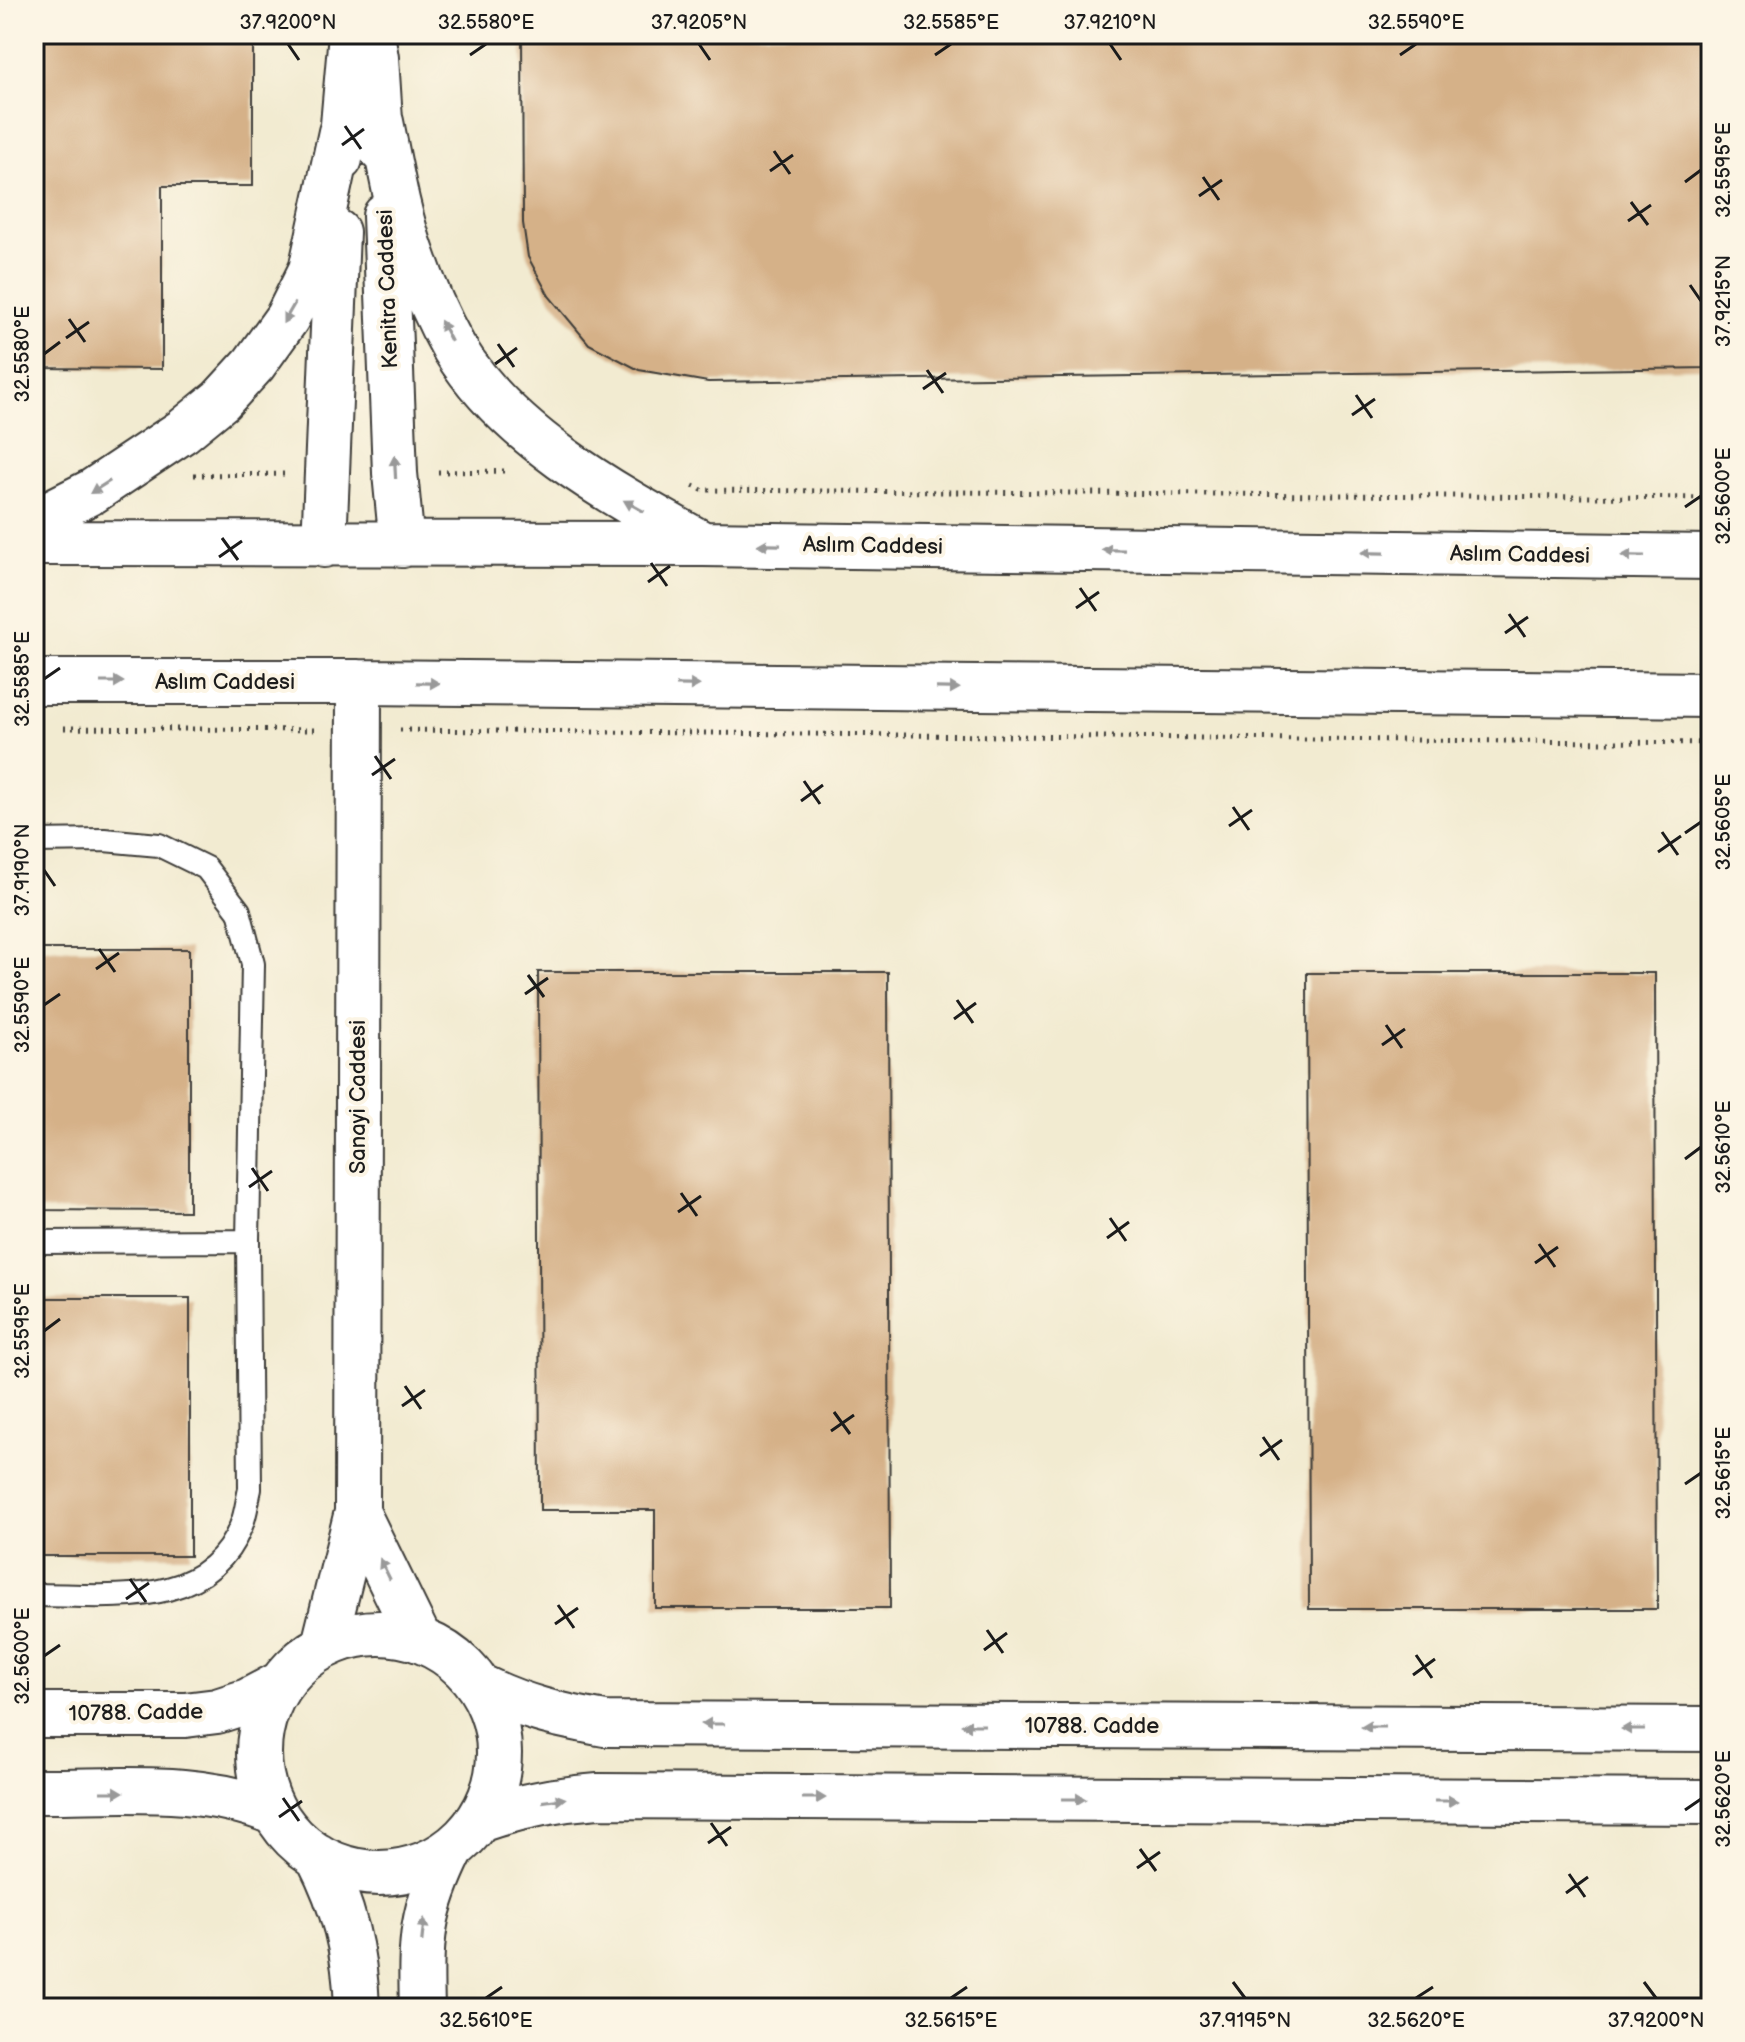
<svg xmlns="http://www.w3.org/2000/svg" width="1745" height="2042" viewBox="0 0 1745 2042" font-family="'Balsamiq Sans',sans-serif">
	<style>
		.building { fill: #d5b188 }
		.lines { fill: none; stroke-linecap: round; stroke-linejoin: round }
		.lane-casing { stroke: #3c3b37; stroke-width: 26 }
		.secondary-casing { stroke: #3c3b37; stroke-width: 48 }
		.path { stroke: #3c3b37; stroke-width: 5; stroke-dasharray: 2 6; stroke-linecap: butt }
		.lane { stroke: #fff; stroke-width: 22 }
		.secondary { stroke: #fff; stroke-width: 44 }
		.oneway { fill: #999 }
		.ticks { fill: none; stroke: #1c1c1c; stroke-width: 3 }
		.labels { text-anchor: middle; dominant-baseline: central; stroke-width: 8; stroke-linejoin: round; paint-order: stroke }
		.street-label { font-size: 22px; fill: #1c1c1c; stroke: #fcf5e5 }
		.neatline { fill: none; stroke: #1c1c1c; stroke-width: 3 }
		.ticks-label { font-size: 20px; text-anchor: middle; fill: #1c1c1c }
	</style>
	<rect width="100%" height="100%" fill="#fcf5e5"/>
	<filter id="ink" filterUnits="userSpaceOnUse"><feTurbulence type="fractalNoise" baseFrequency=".0125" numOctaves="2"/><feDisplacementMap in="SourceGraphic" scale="16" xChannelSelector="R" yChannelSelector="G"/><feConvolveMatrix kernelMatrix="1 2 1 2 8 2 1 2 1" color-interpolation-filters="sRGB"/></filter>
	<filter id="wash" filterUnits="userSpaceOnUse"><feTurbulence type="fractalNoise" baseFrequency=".006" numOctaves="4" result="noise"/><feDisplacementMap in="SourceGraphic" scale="32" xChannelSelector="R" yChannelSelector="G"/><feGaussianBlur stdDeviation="1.8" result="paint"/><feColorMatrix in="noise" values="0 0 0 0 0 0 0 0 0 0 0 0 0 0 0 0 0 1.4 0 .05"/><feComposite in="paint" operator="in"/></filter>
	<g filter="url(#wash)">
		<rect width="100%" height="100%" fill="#f2ebd1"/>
		<g id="blocks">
			<!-- building -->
			<path class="building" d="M34,34H253V186H162V369L34,368Z
				M522,34H1711V368L708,382L639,370L589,344L549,296L528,257L523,223Z
				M34,949H189V1211L34,1210Z
				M538,972H888L890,1608H655V1510H540Z
				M1307,973H1655L1657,1609H1309Z
				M34,1298H190V1556H34Z"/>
		</g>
	</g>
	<g filter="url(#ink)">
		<use href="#blocks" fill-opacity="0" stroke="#3c3b37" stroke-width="2"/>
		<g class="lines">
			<!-- lane casing -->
			<g class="lane-casing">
				<path id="lane" d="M34,841L104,840L159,845L206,868L239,911L253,964L248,1241L250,1489C247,1501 246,1515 241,1526C207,1611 108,1595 34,1595
					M34,1242L248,1241"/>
			</g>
			<!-- secondary casing -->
			<g class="secondary-casing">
				<path id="secondary" d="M372,34L376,58L382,151
					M381,122C390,166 397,211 412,253C423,285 437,318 454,348C508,437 613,494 701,543
					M340,159L351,34
					M385,216L395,473L402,545
					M34,521L93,491L183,431L221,400L254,364L287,318L311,270L341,132
					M34,543L703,544L1711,557
					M324,545L337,232
					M34,682H359L1711,695
					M357,1512L359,682
					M259 1753a120 120 0 1 1 240 0a120 120 0 1 1-240 0Z
					M324,1645L357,1512L419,1639
					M479,1686C524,1708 556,1715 605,1724L1711,1729
					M34,1715H185L217,1711L248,1701L280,1684
					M34,1791C114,1792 200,1781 275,1813
					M479,1820C519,1806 556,1799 598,1796L1711,1802
					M318,1856C344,1907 355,1950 357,2008
					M422,2008C420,1940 421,1911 452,1849"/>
			</g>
			<!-- path -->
			<path class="path" d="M438,472L508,471
				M194,475L288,474
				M693,486L702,490L1711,498
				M64,728L318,730
				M400,730L1711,743"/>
			<!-- lane -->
			<use href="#lane" class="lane"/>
			<!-- secondary -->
			<use href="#secondary" class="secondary"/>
		</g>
		<!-- one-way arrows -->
		<defs><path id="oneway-solid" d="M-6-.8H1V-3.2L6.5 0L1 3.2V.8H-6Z" transform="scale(2)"/></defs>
		<g class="oneway">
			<use href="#oneway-solid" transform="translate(289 313) rotate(120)"/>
			<use href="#oneway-solid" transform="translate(446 331) rotate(-117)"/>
			<use href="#oneway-solid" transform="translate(395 467) rotate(-93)"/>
			<use href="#oneway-solid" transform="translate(100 487) rotate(148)"/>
			<use href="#oneway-solid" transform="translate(634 506) rotate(-151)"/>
			<use href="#oneway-solid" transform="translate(769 545) rotate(-179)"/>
			<use href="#oneway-solid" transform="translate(1113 550) rotate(-179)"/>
			<use href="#oneway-solid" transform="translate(1373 553) rotate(-179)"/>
			<use href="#oneway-solid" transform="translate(1633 556) rotate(-179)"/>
			<use href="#oneway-solid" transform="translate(112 682)"/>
			<use href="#oneway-solid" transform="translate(428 683) rotate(1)"/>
			<use href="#oneway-solid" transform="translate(688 685) rotate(1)"/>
			<use href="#oneway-solid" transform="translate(948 688) rotate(1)"/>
			<use href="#oneway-solid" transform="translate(385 1569) rotate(-116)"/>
			<use href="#oneway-solid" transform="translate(713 1724) rotate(-180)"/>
			<use href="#oneway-solid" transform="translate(973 1725) rotate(-180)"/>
			<use href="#oneway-solid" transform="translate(1373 1727) rotate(-180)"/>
			<use href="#oneway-solid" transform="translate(1633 1729) rotate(-180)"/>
			<use href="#oneway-solid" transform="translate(112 1792)"/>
			<use href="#oneway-solid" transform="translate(814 1798)"/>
			<use href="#oneway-solid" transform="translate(1074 1799)"/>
			<use href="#oneway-solid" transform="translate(554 1800) rotate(-8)"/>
			<use href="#oneway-solid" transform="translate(1446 1801)"/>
			<use href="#oneway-solid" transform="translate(423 1930) rotate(-84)"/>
		</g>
	</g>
	<!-- ticks -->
	<path class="ticks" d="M288,44L299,60M699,44L710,60M1110,44L1121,60M470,55L486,44M935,55L951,44M1400,55L1416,44M345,126L361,149M342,145L364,129M774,151L790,174M770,171L793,155M1203,177L1219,200M1685,182L1701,170M1199,196L1222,180M1631,202L1648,225M1628,221L1651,205M1690,285L1701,301M69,319L85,342M66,338L89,322M498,344L514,367M44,354L60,342M495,364L517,348M927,370L943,393M923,389L946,373M1356,395L1372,418M1352,415L1375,399M1685,507L1701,496M222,538L238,560M219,557L242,541M651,563L667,586M648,582L670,566M1080,588L1096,611M1076,608L1099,592M1509,614L1525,637M1505,633L1528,617M44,679L60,668M375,756L391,779M372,775L395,759M804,781L820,804M801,801L823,785M1233,807L1249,830M1229,826L1252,810M1662,832L1678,855M1685,833L1701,822M1658,852L1681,836M44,870L55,886M99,949L115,972M96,969L119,953M528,975L544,997M525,994L548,978M957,1000L973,1023M44,1005L60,994M954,1019L976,1003M1386,1025L1402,1048M1382,1045L1405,1029M1685,1159L1701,1147M252,1168L268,1191M249,1187L272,1171M681,1193L697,1216M678,1212L701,1196M1110,1218L1126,1241M1107,1238L1129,1222M1539,1244L1555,1267M1535,1263L1558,1247M44,1331L60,1319M405,1386L421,1409M402,1406L425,1390M834,1412L850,1434M831,1431L854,1415M1263,1437L1279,1460M1260,1456L1282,1440M1685,1484L1701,1473M130,1579L146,1602M126,1599L149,1583M558,1605L574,1628M555,1624L578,1608M987,1630L1003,1653M984,1650L1007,1633M1416,1655L1432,1678M44,1656L60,1645M1413,1675L1435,1659M283,1798L299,1821M1685,1810L1701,1799M279,1817L302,1801M711,1823L727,1846M708,1843L731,1827M1140,1849L1156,1871M1137,1868L1160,1852M1569,1874L1585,1897M1566,1893L1588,1877M1233,1982L1245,1998M1644,1982L1656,1998M486,1998L502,1987M951,1998L967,1987M1416,1998L1433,1987"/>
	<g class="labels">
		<!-- street labels -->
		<g class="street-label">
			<text transform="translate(388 289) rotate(-92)">Kenitra Caddesi</text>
			<text transform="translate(873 546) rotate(1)">Aslım Caddesi</text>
			<text transform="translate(1520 555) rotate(1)">Aslım Caddesi</text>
			<text x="225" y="682">Aslım Caddesi</text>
			<text transform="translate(358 1097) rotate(-90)">Sanayi Caddesi</text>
			<text transform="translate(136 1713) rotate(-1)">10788. Cadde</text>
			<text x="1092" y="1726">10788. Cadde</text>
		</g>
	</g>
	<!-- margin -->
	<rect width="1745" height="2042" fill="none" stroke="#fcf5e5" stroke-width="88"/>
	<rect x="44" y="44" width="1657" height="1954" class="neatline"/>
	<g class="ticks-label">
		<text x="288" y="29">37.9200°N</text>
		<text x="486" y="29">32.5580°E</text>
		<text x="699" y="29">37.9205°N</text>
		<text x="951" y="29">32.5585°E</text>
		<text x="1110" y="29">37.9210°N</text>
		<text x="1416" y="29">32.5590°E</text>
		<text transform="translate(1723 170) rotate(-90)" y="7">32.5595°E</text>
		<text transform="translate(1723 301) rotate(-90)" y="7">37.9215°N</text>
		<text transform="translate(22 354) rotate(-90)" y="7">32.5580°E</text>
		<text transform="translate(1723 496) rotate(-90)" y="7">32.5600°E</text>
		<text transform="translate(22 679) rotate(-90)" y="7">32.5585°E</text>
		<text transform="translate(1723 822) rotate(-90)" y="7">32.5605°E</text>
		<text transform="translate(22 870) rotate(-90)" y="7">37.9190°N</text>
		<text transform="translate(22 1005) rotate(-90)" y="7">32.5590°E</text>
		<text transform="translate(1723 1147) rotate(-90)" y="7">32.5610°E</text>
		<text transform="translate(22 1331) rotate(-90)" y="7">32.5595°E</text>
		<text transform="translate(1723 1473) rotate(-90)" y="7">32.5615°E</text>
		<text transform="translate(22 1656) rotate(-90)" y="7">32.5600°E</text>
		<text transform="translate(1723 1799) rotate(-90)" y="7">32.5620°E</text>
		<text x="486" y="2027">32.5610°E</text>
		<text x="951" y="2027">32.5615°E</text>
		<text x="1245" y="2027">37.9195°N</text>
		<text x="1416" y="2027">32.5620°E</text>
		<text x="1656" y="2027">37.9200°N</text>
	</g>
</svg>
